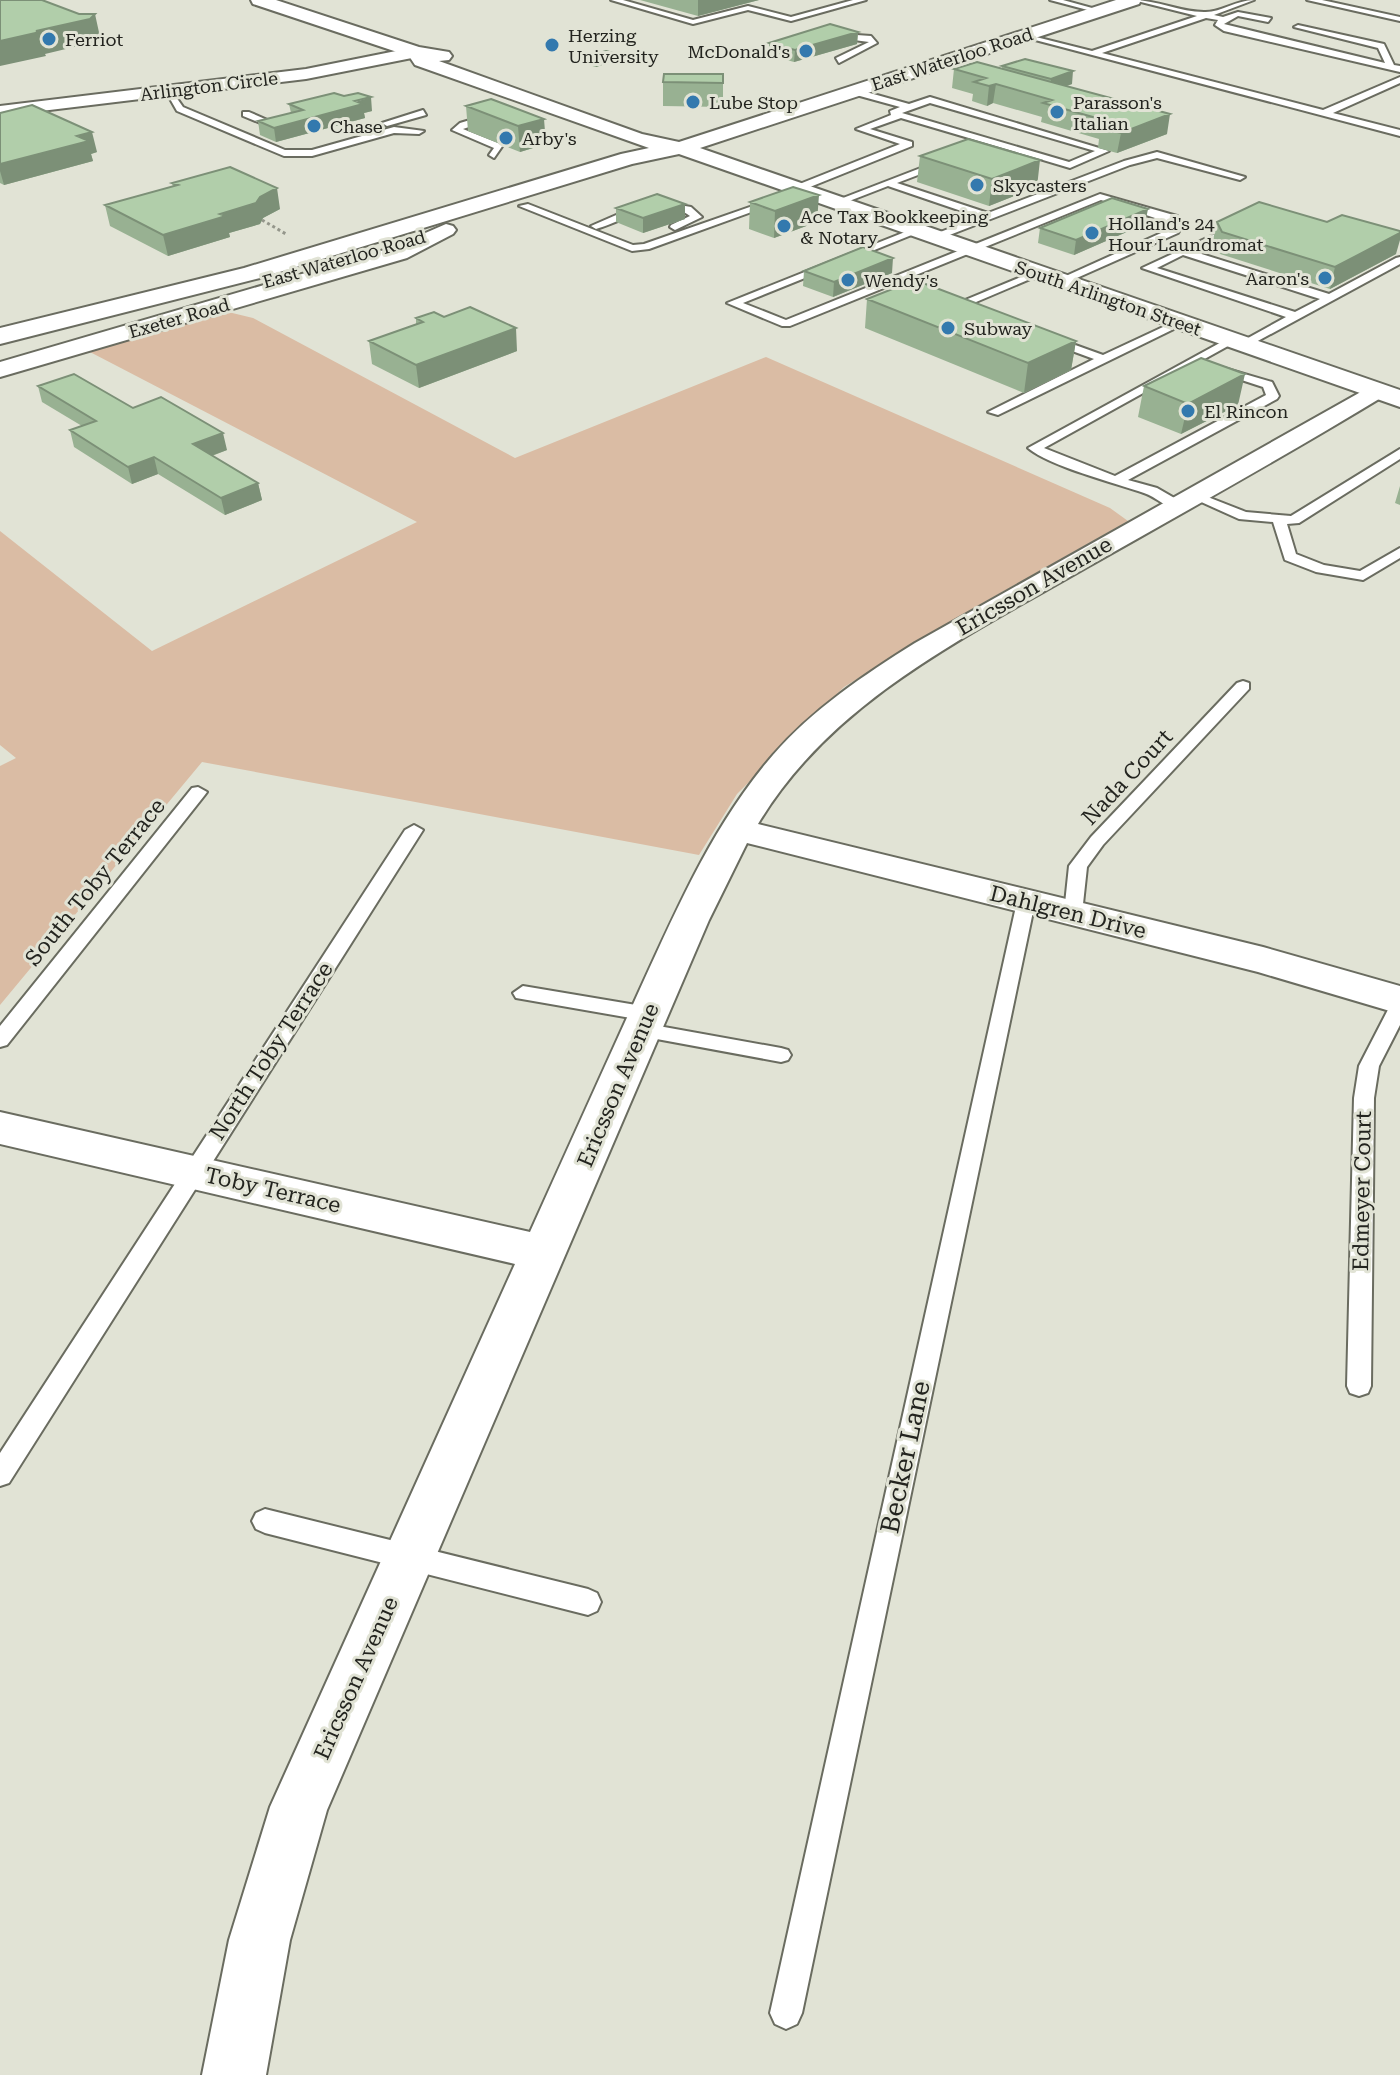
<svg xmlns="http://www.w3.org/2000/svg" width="1400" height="2075" viewBox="0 0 1400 2075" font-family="'Roboto Serif',serif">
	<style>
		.green { fill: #dabca4 }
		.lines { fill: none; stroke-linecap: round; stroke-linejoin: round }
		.lane-casing { stroke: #6a6c60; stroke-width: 4 }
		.street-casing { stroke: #6a6c60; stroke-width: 4 }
		.secondary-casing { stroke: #6a6c60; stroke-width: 4 }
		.path { stroke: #94968b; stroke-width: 3; stroke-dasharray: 3 3; stroke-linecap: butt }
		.lane { fill: #fff; fill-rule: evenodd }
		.street { fill: #fff; fill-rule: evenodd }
		.secondary { fill: #fff; fill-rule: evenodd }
		.wall { fill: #98b192 }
		.shaded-wall { fill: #7c9077 }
		.building { fill: #b1ceaa; stroke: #7c9077; stroke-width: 2 }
		.poi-dot { fill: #3379ae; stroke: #e1e3d5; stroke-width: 3 }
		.labels { text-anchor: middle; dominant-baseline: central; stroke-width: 6; stroke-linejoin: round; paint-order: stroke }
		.far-poi-label { font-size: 18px; fill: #23241f; stroke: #e1e3d5; text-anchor: start }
		.far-street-label { font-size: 18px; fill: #23241f; stroke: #e1e3d5 }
		.street-label { font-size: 22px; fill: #23241f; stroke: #e1e3d5 }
		.near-street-label { font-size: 26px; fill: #23241f; stroke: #e1e3d5 }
	</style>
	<rect width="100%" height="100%" fill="#e1e3d5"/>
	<!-- green -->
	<path class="green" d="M224,311L253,318L515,458L766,357L1110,508L1128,521L958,617L844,687L737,794L699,855L202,762L0,1005V766L16,758L0,745V531L152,651L417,522L90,352Z"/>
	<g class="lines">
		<!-- lane casing -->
		<g class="lane-casing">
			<path id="lane" d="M611,0H623L693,20L748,6L791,17L853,0H866L791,21L748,10L693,24Z
				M1050,0H1063L1103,11L1099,13Z
				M1133,0C1157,0 1180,12 1204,12C1220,13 1236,0 1254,0L1214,15L1223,17L1238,12L1271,18L1268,22L1238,16L1224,24L1385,63L1378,48L1294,27L1298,25L1384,44L1394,65L1400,66V72L1224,31L1215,25L1218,20L1206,18L1102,53L1323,110L1400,77V83L1333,113L1400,130V136L1020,36L1024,34L1092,51L1197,16Z
				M1307,0H1322L1400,17V21Z
				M828,33L871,36L877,43L839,63L836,58L869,42L831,37Z
				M169,87L183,107L285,150H312L394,127L424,131L419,134L394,133L312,156H284L177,111L165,90Z
				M852,88L909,104L930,97L1109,151L1070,168L901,118L870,129L912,142V146L800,191H792V187L900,144L856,129L891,115L890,111L900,107L849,93ZM930,103L1095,151L1069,162L902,113Z
				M423,110L426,115L387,126L382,123Z
				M243,112H249L288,129L280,131L243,116Z
				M490,114L493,119L463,129L503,145L494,158L489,155L494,148L452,130L460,123Z
				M1157,152L1245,177L1240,180L1157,158L1130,165L934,241L930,240V236L979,217L888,186L839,205L830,203L944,159L947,164L897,183L988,213L1124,161Z
				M1100,194L1177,216L1184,223L1178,233L1061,285L1055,282L1057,280L1170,229L1173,224L1101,200L790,326H782L727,303L910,230L919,232L743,303L786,320Z
				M770,200L779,202L649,249L632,251L519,206L528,204L633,245L644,244Z
				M662,202L691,207L702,217L675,230L670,227L671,225L690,216C663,195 624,221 596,229L591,226L630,209Z
				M1237,224L1241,225V229L1192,251L1329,294L1396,258L1400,257V264L1243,349L1237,345L1239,343L1286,317L1142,268ZM1183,255L1320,299L1295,312L1157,268Z
				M1033,272L1042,274L969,305L978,309V313H970L953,305Z
				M1178,320L1182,321V325L998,415L988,412L1094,359L1045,341V337H1053L1103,355Z
				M1227,339L1237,341L1044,448L1115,476L1266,395L1263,387L1217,372V366L1272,382L1279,396L1277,399L1128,480L1157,488L1183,503V509C1168,511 1157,497 1144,493C1115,483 1049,466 1028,448Z
				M1400,449V459L1299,523L1287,524L1296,554L1324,565L1360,571L1400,548V558L1363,580L1316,572L1285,560L1273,522L1239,519L1188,496L1195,492L1246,512L1291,516Z
				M1243,681L1249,683V689L1103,845L1087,867L1082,913L1080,917H1066L1064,913L1069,866L1091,837L1237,683Z
				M198,787L207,792L204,796L7,1045L0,1047V1026L192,788Z
				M414,825L423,830L9,1483L0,1486V1453L405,830Z
				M1026,896L1035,902L802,2013L797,2024L786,2029L775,2024L770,2013L1017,902Z
				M523,986L648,1007L658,1014L648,1021L516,998L513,993Z
				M1400,998V1025L1379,1066L1374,1098L1371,1386L1368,1393L1359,1396L1350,1393L1347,1386L1354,1098L1359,1066L1393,1000Z
				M642,1023L781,1048L788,1050L791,1055L788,1060L781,1062L635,1035L632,1030Z
				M265,1509L588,1589L597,1593L601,1602L597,1611L588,1615L265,1533L256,1529L252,1521L256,1513Z"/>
		</g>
		<!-- street casing -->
		<g class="street-casing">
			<path id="street" d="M416,47L424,52L422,56L306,79L0,116V106L306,69Z
				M446,224L453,226L456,230L453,234L407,258L0,377V362L391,248Z
				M1375,384L1384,386L1387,391L1384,396C1287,455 1188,510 1089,566C969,635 831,701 758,824L1263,947L1400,986V1014L1258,972L747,843L709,920L327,1810L290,1940L266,2075H202L229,1940L270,1807L515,1264L0,1144V1112L530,1232C565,1154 600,1077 635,1000C675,913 711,827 773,755C813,709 864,675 915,643Z"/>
		</g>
		<!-- secondary casing -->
		<g class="secondary-casing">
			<path id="secondary" d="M251,0H276L419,47L449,52L452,56L449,60L439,61L642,134L679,142L1116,0H1141L1139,4L700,148L1400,390V407L679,154L632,164L260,278L0,344V328L244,268L621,154L649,148L415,65L409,56L253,4Z"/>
		</g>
		<!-- path -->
		<path class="path" d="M262,220L286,234"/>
		<!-- lane -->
		<use href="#lane" class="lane"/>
		<!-- street -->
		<use href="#street" class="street"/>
		<!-- secondary -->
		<use href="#secondary" class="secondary"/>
	</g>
	<!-- wall -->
	<path class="wall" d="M640,0H759L698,16Z
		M858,32L857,44L794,62L769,55V43L791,36V35Z
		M585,57L617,60L596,67L585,64Z
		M1002,66L1072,84L1066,86L1167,134L1117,153L1098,148L1099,139L1041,122L1042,117L993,103L987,106L972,101L973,94L952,88L954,69H1002Z
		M723,74V107L663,106V82Z
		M491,99L546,144L520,152L468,131L466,106Z
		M289,104L372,111L364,113L365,118L276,142L260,135L258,121L291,113Z
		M0,113L97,152L91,154L93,161L4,185L0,183Z
		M920,156L1037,187L989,206L917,182Z
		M172,183L280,209L263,218L260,224L229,233L230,237L168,256L110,226L105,205L173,187Z
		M750,202L817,222L774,238L749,229Z
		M616,208L685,219L643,233L616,222Z
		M1217,222L1396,254L1330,289L1217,253L1212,243Z
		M1145,224L1074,255L1038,243L1040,228Z
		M804,271L892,273L833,297L803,286Z
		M867,299L1076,341L1071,370L1024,393L865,328Z
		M416,318L517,351L419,388L372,364L369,341L416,324Z
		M38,386L133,408L227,450L212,456L258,483L262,500L225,515L158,474L132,484L74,447L70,430L82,426L42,402Z
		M1144,386L1238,405L1181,434L1138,417Z
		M1400,486V505L1395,503Z"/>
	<!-- shaded-wall -->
	<path class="shaded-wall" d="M698,0H759L698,16Z
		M95,14L100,37L95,42L45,54L46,56L0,66V41Z
		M858,32L857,44L794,62L795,50Z
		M617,54V60L596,67L595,60Z
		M1073,71L1072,84L1050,92L1051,79Z
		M996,84L993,103L987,106L989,86Z
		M371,97L372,111L364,113L365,118L276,142L274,128Z
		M1170,114L1167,134L1117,153L1121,133Z
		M544,119L546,144L520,152L518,126Z
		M92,132L97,152L91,154L93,161L4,185L0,171V164L77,136Z
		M1040,160L1037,187L989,206L992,179Z
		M277,188L280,209L263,218L260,224L229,233L230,237L168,256L163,235L220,214Z
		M819,195L817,222L774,238L775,211Z
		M685,204V219L643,233V218Z
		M1148,209L1145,224L1074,255L1076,240Z
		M1400,233V240L1396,254L1330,289L1335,267Z
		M893,258L892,273L833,297L834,282Z
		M516,328L517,351L419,388L416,365Z
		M1076,341L1071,370L1024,393L1028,363Z
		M1245,374L1238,405L1181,434L1188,404Z
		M223,433L227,450L197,461L193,444Z
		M154,457L158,474L132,484L128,467Z
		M258,483L262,500L225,515L221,498Z"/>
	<!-- building -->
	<path class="building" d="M0,0H42L79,14H95L90,19L36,31L40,32L0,41Z
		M830,24L858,32L795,50L769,43Z
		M606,51L617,54L595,60L585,57Z
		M1025,59L1073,71L1051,79L1002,66Z
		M977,62L1170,114L1121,133L1101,128L1114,123L1043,103L1052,100L996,84L989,86L974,82L986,78L954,69Z
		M664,74H723V83L663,82Z
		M334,93L344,96L358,93L371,97L355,101L363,104L274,128L258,121L303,110L289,104Z
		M491,99L544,119L518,126L466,106Z
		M32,105L92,132L77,136L89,141L0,164V113Z
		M968,139L1040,160L992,179L920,156Z
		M230,167L277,188L260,197L256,203L220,214L226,216L163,235L105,205L178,185L172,183Z
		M793,187L819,195L775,211L750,202Z
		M657,194L685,204L643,218L616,208Z
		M1112,198L1148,209L1076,240L1040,228Z
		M1259,202L1327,222L1342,215L1400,231V233L1335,267L1222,232L1217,222Z
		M863,247L893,258L834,282L804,271Z
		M915,280L1076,341L1028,363L867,299Z
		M470,307L516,328L416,365L369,341L423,322L416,318L434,312L444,317Z
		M1201,358L1245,374L1188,404L1144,386Z
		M74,374L133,408L161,397L223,433L193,444L258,483L221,498L154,457L128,467L70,430L96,421L38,386Z"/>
	<!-- markers -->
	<g class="poi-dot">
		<circle cx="49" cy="39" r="8"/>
		<circle cx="552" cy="45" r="8"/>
		<circle cx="806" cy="51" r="8"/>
		<circle cx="693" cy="102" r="8"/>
		<circle cx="1057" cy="112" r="8"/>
		<circle cx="314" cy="126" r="8"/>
		<circle cx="506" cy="138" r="8"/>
		<circle cx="977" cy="185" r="8"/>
		<circle cx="784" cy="226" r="8"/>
		<circle cx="1092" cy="233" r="8"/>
		<circle cx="1325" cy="278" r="8"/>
		<circle cx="848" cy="280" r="8"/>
		<circle cx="948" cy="328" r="8"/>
		<circle cx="1188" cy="411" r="8"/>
	</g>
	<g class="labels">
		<!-- far-poi labels -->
		<g class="far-poi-label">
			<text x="568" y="35">Herzing<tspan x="568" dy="21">University</tspan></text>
			<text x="65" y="39">Ferriot</text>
			<text x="790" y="51" text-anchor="end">McDonald's</text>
			<text x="709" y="102">Lube Stop</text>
			<text x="1073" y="102">Parasson's<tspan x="1073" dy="21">Italian</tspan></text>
			<text x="330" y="126">Chase</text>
			<text x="522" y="138">Arby's</text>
			<text x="993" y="185">Skycasters</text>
			<text x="800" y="216">Ace Tax Bookkeeping<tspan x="800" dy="21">&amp; Notary</tspan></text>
			<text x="1108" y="223">Holland's 24<tspan x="1108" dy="21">Hour Laundromat</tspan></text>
			<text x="1309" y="278" text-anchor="end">Aaron's</text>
			<text x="864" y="280">Wendy's</text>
			<text x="964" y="328">Subway</text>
			<text x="1204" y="411">El Rincon</text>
		</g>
		<!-- far-street labels -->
		<g class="far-street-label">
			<text transform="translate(952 59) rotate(-18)">East Waterloo Road</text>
			<text transform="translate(209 86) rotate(-7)">Arlington Circle</text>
			<text transform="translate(344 259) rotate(-16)">East Waterloo Road</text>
			<text transform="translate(1108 298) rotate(19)">South Arlington Street</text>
			<text transform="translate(179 318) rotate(-16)">Exeter Road</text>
		</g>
		<!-- street labels -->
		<g class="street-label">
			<text transform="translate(1034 586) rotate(-30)">Ericsson Avenue</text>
			<text transform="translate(1127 777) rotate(-47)">Nada Court</text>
			<text transform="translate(95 882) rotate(-51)">South Toby Terrace</text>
			<text transform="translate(1068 912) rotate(14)">Dahlgren Drive</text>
			<text transform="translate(271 1051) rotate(-57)">North Toby Terrace</text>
			<text transform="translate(618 1085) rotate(-67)">Ericsson Avenue</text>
			<text transform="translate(273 1190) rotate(13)">Toby Terrace</text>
			<text transform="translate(1362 1191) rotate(-89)">Edmeyer Court</text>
			<text transform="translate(356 1678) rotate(-66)">Ericsson Avenue</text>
		</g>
		<!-- near-street labels -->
		<g class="near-street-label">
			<text transform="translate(905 1457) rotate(-78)">Becker Lane</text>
		</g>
	</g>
</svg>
